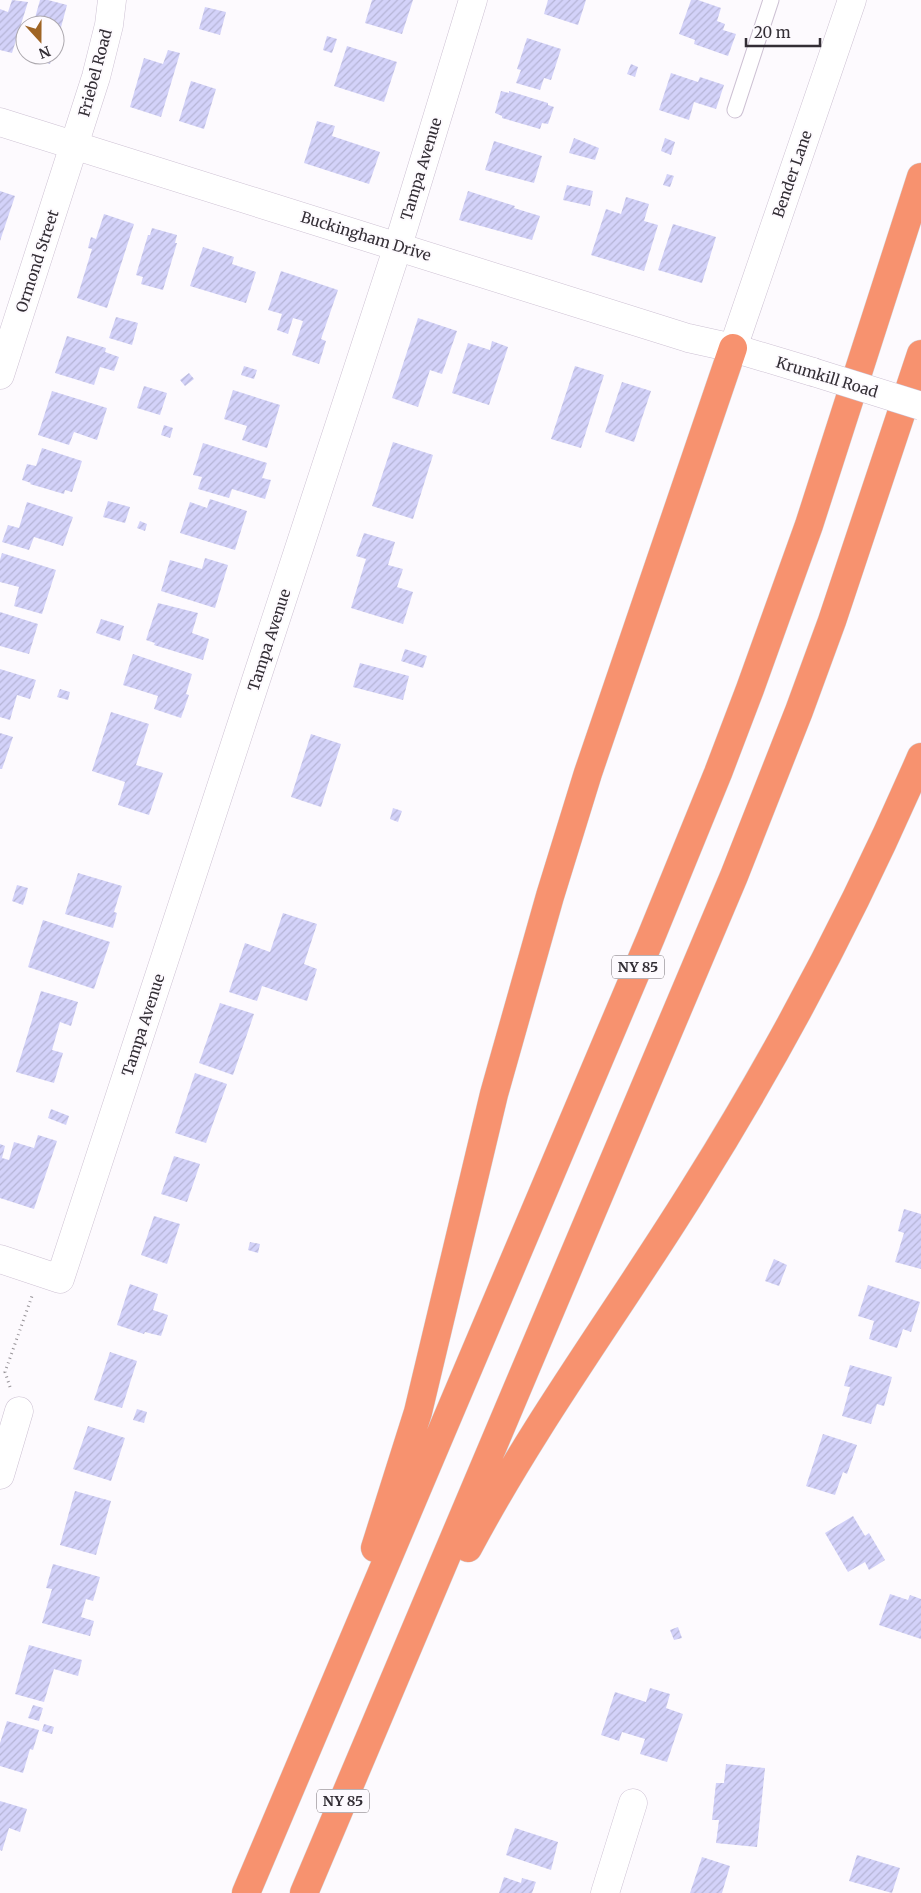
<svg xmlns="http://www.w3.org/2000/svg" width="921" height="1893" viewBox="0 0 921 1893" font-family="Merriweather,serif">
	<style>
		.building { fill: url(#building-hatch) }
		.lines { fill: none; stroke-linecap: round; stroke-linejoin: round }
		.service-casing { stroke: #cdc1d3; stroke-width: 17 }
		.minor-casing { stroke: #cdc1d3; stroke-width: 29 }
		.tertiary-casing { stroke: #cdc1d3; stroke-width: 29 }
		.motorway-casing { stroke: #d6d5d7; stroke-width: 29 }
		.path { stroke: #979398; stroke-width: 3; stroke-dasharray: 1 4; stroke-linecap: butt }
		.service { stroke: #fff; stroke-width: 15 }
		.minor { stroke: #fff; stroke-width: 28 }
		.tertiary { stroke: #fff; stroke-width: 28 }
		.motorway { stroke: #f7926f; stroke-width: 28 }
		.tertiary-bridge-casing { stroke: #cdc1d3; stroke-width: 29; stroke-linecap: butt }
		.tertiary-bridge { stroke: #fff; stroke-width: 28 }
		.labels { text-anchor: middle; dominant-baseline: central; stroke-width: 4; stroke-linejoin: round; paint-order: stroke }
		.shield { fill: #fdfafe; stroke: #706b71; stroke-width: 1 }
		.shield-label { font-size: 14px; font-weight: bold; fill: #332e35 }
		.street-label { font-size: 15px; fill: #332e35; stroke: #fdfafe }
	</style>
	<defs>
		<pattern id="building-hatch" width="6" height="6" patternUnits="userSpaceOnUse" patternTransform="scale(1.25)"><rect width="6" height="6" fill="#d3d2f9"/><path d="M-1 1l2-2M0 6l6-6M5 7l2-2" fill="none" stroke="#b6b5d6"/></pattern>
	</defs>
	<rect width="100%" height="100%" fill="#fdfafe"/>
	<!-- building -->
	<path class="building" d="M12,0L28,2L12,53L0,50V9L8,12Z
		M40,0H48L67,5L56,46L55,25H33Z
		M372,0H413L402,34L365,23Z
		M548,0H586L578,25L544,14Z
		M691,0H698L721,8L717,21L725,24L723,30L736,34L728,56L694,44L695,40L679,34Z
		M205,7L226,12L220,35L199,29Z
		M327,36L337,39L332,53L323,50Z
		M527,38L561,49L551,80L544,78L540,90L516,83L521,70L517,69Z
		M347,46L397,62L384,102L334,86Z
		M168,50L180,53L161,117L130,107L144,58L163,64Z
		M25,55H53L50,64L23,56Z
		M631,64L638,67L635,77L627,74Z
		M671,73L698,82L700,77L724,85L716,109L694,102L689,120L659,110Z
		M191,81L216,89L204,129L179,121Z
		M501,91L509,93V91L548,103V105L554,107L548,124L542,123L540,129L502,118V116L495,113Z
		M317,121L335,126L332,136L380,152L369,184L304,163Z
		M574,138L599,148L595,160L569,153Z
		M665,138L675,142L671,155L661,151Z
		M494,141L542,156L534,183L485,170Z
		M667,174L674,176L670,187L663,185Z
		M567,185L593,191L590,206L563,200Z
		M0,191L15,196L0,241Z
		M468,191L515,206L514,208L540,216L532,240L459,220Z
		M626,197L649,204L644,221L658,225L644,271L591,255L606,209L621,214Z
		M104,214L134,224L107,308L77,298L92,249L88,248L91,237L96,239Z
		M673,224L716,237L702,283L658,270Z
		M152,228L177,235L175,243H177L163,290L141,284L143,277L136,275L148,235H150Z
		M203,247L234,257L232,264L256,272L246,303L190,286Z
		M281,271L338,290L321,339L326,341L319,364L292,355L303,321L293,318L288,334L277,330L282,314L268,310Z
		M116,317L138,323L132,345L109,338Z
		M418,318L457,331L442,374L430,370L418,407L392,398Z
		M67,336L106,348L105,352L119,357L114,371L100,367L94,385L55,373Z
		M492,341L508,347L489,405L452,393L468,343L490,350Z
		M244,366L257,370L254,379L241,375Z
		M575,366L604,375L581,448L551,439Z
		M189,373L194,379L185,386L180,380Z
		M622,382L651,391L634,442L605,432Z
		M144,386L167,393L160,415L137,408Z
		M233,390L280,405L267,448L242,440L247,426L224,419Z
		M52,391L107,408L97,440L74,432L69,445L38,435Z
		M164,425L173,428L170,438L161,435Z
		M393,442L433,455L413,519L372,506Z
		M203,443L267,463L262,478L271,480L265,499L232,489L229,498L198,489L202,477L193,475Z
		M42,448L82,461L72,492L65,490L64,494L30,484L31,483L22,480L27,464L36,466Z
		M210,499L247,511L235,550L180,533L190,502L207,508Z
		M108,501L130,507L125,523L103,517Z
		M27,502L73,517L63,546L34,537L29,550L2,542L8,525L19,528Z
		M140,521L147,524L145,531L137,528Z
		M364,533L395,542L388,565L403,569L397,587L413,592L403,624L351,608L366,559L356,556Z
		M2,553L56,570L42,614L14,606L19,587L0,582V560Z
		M205,558L228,565L215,608L161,591L170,560L202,569Z
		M158,603L198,613L192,633L209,639L203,660L154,645L155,643L146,640Z
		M0,612L38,624L29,654L0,646Z
		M101,619L124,626L120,641L96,633Z
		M405,649L427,656L423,668L401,661Z
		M133,654L192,674L186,694L189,695L181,718L154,709L158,696L123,685Z
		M360,663L409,676L403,700L353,687Z
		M0,669L36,680L30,699L17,695L10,720L0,717Z
		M60,689L70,692L68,700L57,697Z
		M111,712L149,724L136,765L163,773L149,815L118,805L125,782L92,771Z
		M0,733L13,737L2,769H0Z
		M311,734L341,744L321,807L291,797Z
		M393,808L402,811L398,822L390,819Z
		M78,873L122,886L114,912L117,913L113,928L65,914Z
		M17,885L28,888L23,905L12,901Z
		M283,913L317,924L304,964L317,969L307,1001L262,986L257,1001L229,992L245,943L270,952Z
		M43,920L110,942L94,989L28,967Z
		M41,991L78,1002L71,1026L60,1022L52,1050L63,1053L54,1083L16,1072Z
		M220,1003L254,1014L233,1075L199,1063Z
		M195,1073L227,1084L206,1143L175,1133Z
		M51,1109L69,1116L66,1125L48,1118Z
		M38,1135L57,1141L34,1209L0,1198V1144L5,1146L2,1158L9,1160L14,1142L34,1148Z
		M174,1156L200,1164L187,1202L161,1194Z
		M904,1209L921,1214V1269L895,1262L904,1233L898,1231Z
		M154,1216L180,1224L167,1264L141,1255Z
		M250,1242L260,1244L258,1253L248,1250Z
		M774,1259L787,1265L779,1286L765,1281Z
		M130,1284L158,1294L153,1310L168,1315L161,1336L145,1332L144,1334L117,1325Z
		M868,1285L920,1302L911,1332L903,1329L897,1348L869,1339L874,1321L858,1316Z
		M110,1352L137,1361L122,1408L94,1400Z
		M850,1365L892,1377L884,1406L877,1404L871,1424L842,1416L850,1387L844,1386Z
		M137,1409L147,1412L144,1423L133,1420Z
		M88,1426L125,1438L111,1481L73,1469Z
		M823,1434L857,1445L847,1474L843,1472L835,1495L806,1486Z
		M75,1491L111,1501L96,1555L60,1545Z
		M853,1516L865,1536L869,1533L885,1560L869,1570L865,1562L848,1572L825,1533Z
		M53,1564L100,1577L93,1601L86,1599L81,1617L94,1621L90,1636L42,1623L52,1589L46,1588Z
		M890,1594L908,1600L910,1595L921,1599V1639L879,1625Z
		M678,1627L682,1638L674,1640L670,1630Z
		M29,1645L82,1660L78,1676L54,1669L44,1702L15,1694Z
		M650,1688L670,1694L666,1708L683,1714L667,1762L640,1754L645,1739L622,1732L619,1741L601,1735L615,1692L646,1702Z
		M33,1705L43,1708L39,1721L28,1718Z
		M7,1721L39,1730L33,1750L30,1749L23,1773L0,1766V1743Z
		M44,1724L54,1727L52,1734L42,1731Z
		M726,1764L765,1768L757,1847L716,1843L719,1820H712L716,1783H724Z
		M0,1801L27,1809L20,1832L9,1828L2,1851L0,1850Z
		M515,1828L558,1842L551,1870L506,1855Z
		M857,1855L900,1868L892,1893L849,1881Z
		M702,1857L730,1866L722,1893H690Z
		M504,1877L521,1883L522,1878L536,1882L532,1893H499Z"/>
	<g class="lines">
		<!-- service casing -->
		<g class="service-casing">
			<path id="service" d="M735,110L771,0"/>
		</g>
		<!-- minor casing -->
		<g class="minor-casing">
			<path id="minor" d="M0,375L96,77L109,25L112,0
				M0,1259L60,1279L398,246L473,0
				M0,1475L19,1411
				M605,1893L633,1803"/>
		</g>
		<!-- tertiary casing -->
		<g class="tertiary-casing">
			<path id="tertiary" d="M0,122L688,338L733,348L813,372
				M733,348L852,0"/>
		</g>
		<!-- motorway casing -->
		<g class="motorway-casing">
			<path id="motorway" d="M375,1548L418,1412L494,1094L550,896L588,773L733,348
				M468,1548C535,1422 620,1308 695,1187C782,1048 856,908 921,757
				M246,1893L651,937L718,773L750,689L809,525L921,177
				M304,1893L734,876L799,711L832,621L921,354"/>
		</g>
		<!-- path -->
		<path class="path" d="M10,1387L5,1372L32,1296"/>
		<!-- service -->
		<use href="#service" class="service"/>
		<!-- minor -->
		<use href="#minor" class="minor"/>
		<!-- tertiary -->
		<use href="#tertiary" class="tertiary"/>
		<!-- motorway -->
		<use href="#motorway" class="motorway"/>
		<!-- tertiary-bridge casing -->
		<g class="tertiary-bridge-casing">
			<path id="tertiary-bridge" d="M813,372L921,406"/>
		</g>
		<!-- tertiary-bridge -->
		<use href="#tertiary-bridge" class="tertiary-bridge"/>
	</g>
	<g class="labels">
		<!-- shield labels -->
		<g class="shield">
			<rect x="612" y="955.5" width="52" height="23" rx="4"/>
			<rect x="317" y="1789.5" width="52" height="23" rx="4"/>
		</g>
		<g class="shield-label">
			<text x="638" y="967">NY 85</text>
			<text x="343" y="1801">NY 85</text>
		</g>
		<!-- street labels -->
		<g class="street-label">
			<text transform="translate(95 73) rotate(-75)">Friebel Road</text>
			<text transform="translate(421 169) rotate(-73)">Tampa Avenue</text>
			<text transform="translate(792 174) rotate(-71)">Bender Lane</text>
			<text transform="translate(366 236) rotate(17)">Buckingham Drive</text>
			<text transform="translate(37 261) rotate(-72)">Ormond Street</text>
			<text transform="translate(827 377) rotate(17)">Krumkill Road</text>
			<text transform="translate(269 640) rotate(-72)">Tampa Avenue</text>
			<text transform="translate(143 1025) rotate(-72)">Tampa Avenue</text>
		</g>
	</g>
	<!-- north arrow -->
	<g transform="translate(40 40) rotate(159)"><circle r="24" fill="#fdfafe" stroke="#aca8ae"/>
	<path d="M0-4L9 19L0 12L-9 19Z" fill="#9f6424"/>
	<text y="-8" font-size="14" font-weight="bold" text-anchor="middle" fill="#332e35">N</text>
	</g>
	<!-- scale -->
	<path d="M746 38v8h74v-8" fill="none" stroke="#332e35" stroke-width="2.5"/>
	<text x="754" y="38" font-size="15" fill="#332e35" stroke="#fdfafe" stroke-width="4" paint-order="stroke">20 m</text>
</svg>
